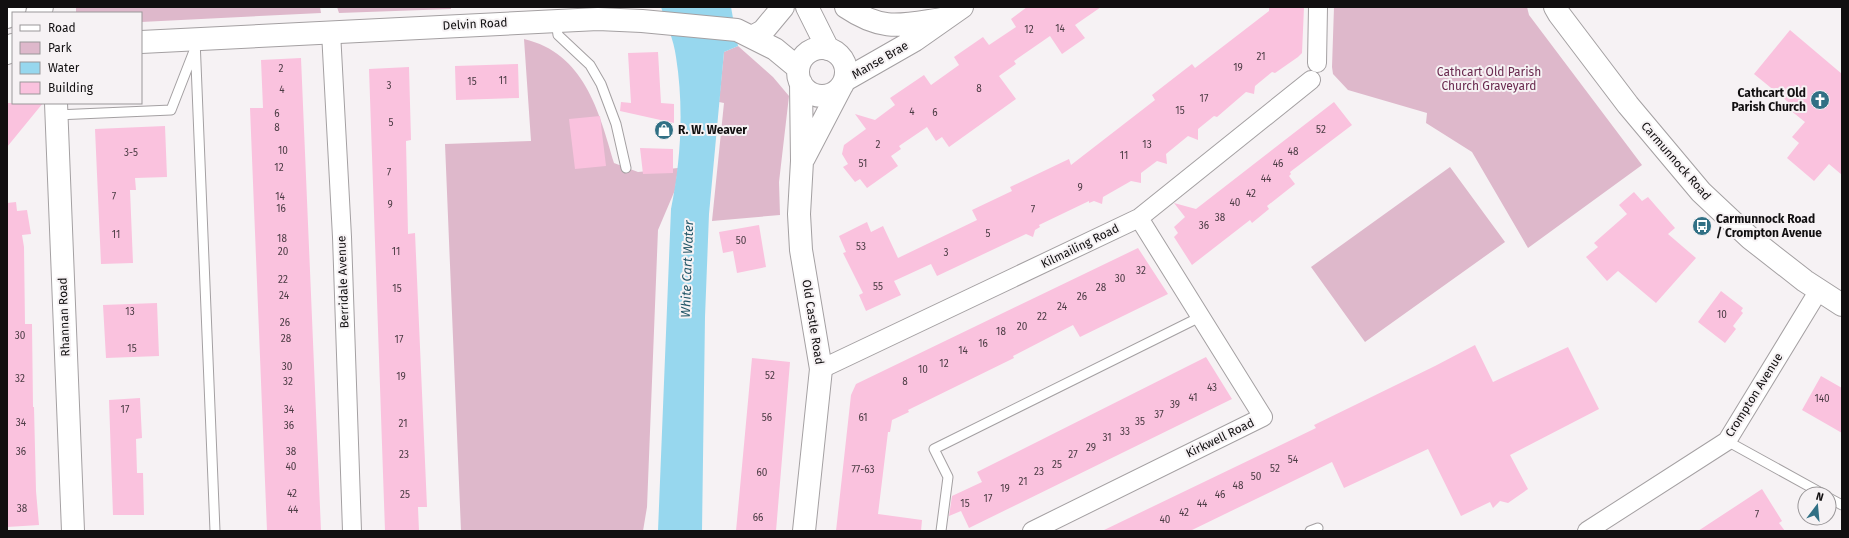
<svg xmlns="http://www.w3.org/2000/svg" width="1849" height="538" viewBox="0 0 1849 538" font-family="'Fira Sans',sans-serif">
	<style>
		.green { fill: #deb8cb }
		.water { fill: #97d7ee }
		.building { fill: #fac2de }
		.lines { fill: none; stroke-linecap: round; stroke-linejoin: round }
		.lane-casing { stroke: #a4a0a2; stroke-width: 11 }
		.street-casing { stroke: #a4a0a2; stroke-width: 20 }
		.secondary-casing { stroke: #a4a0a2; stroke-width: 24 }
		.lane { stroke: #fff; stroke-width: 9 }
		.street { stroke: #fff; stroke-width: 18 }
		.secondary { stroke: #fff; stroke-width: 22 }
		.labels { text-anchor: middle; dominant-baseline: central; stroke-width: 4; stroke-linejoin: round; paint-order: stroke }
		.number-label { font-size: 10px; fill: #4b3c44 }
		.street-label { font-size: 12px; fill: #110f10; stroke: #f6f2f4 }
		.park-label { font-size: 12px; fill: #69294e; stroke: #f6f2f4 }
		.poi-label { font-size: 12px; font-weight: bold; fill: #110f10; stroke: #f6f2f4; text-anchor: start }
		.water-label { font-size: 13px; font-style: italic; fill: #225667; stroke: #f6f2f4 }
	</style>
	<rect width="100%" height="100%" fill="#f6f2f4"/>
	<!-- green -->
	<path class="green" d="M76,7H320L321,13L141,22V13H76Z
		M337,7H451V9L339,13Z
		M1334,7H1527L1529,15L1642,165L1528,248L1472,152L1426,123L1427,113L1348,90L1333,74L1332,67Z
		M524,39C584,53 599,111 614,163L638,172L678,168L675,190L658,230L647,507L643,531H461L445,144L531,141Z
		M738,46L773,77L789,96L779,182L780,215L712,221L724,103L719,102L724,52Z
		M1450,167L1505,242L1365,342L1311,267Z"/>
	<!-- water -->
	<path class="water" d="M661,7H731L738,46L724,52L709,214L705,317L702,531H658L671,209C681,160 684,107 676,57C674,40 666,23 661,7Z"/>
	<!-- building -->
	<path class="building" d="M1027,7H1101L1075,25L1085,38L1062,54L1050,36L1014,61L1016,64L999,76L1016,99L949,147L942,137L936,141L927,127L899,146L901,149L891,156L898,166L867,188L860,179L855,182L843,167L848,164L842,154L844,145L866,129L855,114L875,120L895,105L890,98L924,75L931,85L959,65L954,57L983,37L989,45L1016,27L1011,19Z
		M1269,7H1304L1302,53L1298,57L1275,73L1272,72L1255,86L1254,94L1246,92L1217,117L1214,116L1198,129V140L1188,136L1166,154L1167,164L1157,161L1141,173V183L1131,181L1103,197L1102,204L1094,201L1089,203V201L1039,225L1040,227L1035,230L1033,237L1026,234L937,276L931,264L894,281L901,295L866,311L859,295L863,293L843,253L846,252L839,236L867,222L871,232L883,226L898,258L977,220L972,210L1012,191L1010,187L1069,159L1071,165L1155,100L1152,95L1192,64L1195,68L1269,11Z
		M1790,30L1842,74V175L1829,164L1814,181L1787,158L1799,143L1792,137L1805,122L1790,110L1793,106L1754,74Z
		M658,52L661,103L674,104V123L620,111L621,102L631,103L628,53Z
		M301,58L321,531H267L250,108H263L261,60Z
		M518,64L519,98L456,100L455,66Z
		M409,67L411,140L406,141L408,234L415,233L427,507H418L419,531H385L369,69Z
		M1334,102L1352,125L1290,172L1291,174L1289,176L1295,184L1267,206L1269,209L1252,223L1250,220L1192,265L1174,237L1178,233L1174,227L1185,217L1174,203L1196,209Z
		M7,103H43L7,147Z
		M600,116L606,166L575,169L569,119Z
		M165,126L167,177L135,178L136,190H130L133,263L101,264L95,129Z
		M640,148L673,149V173L643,174Z
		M1634,192L1642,201L1648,197L1675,228L1668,234L1696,258L1656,303L1618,271L1607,281L1586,257L1598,247L1594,243L1627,214L1619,205Z
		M16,202L17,211L27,210L31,234L22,235L24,247L25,324H32L33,407H34L36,491L39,525L7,527V203Z
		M759,225L766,267L737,273L733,251L723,253L719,232Z
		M1138,248L1168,294L1080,337L1073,325L1013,356L1014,358L908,410L909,412L892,420L890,432H888L878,514L922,520L921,531H836L851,395L856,384Z
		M1721,291L1743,308L1741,311L1743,313L1733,326L1736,329L1725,343L1698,322Z
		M157,303L159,356L106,358L103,305Z
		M1475,345L1493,382L1568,347L1599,409L1510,455L1528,489L1508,503L1500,501L1493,508L1490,502L1461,516L1428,449L1344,488L1332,462L1190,531H1102L1316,428L1314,425L1435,366Z
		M1206,357L1232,399L969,528L961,511L949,516L952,496L982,482L977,472Z
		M752,358L790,362L776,531H736Z
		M1821,376L1842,388V433L1802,410Z
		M140,398L142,438L136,439L137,473H143L144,515H113L109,400Z
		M1762,489L1782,521L1779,523L1785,531H1698Z"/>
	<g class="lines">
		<!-- lane casing -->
		<g class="lane-casing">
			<path id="lane" d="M556,21L558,35L590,65L601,84L616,124L626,168
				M195,39L215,531
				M56,115L171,110L194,51
				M1727,441L1823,494
				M1829,498L1842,505
				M941,531L948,477L934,449L1200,317
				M1310,531L1318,528"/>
		</g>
		<!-- street casing -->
		<g class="street-casing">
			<path id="street" d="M331,32L342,237L352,531
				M1317,63L1318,7
				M821,369L1139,218L1311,80
				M1032,531L1263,417L1139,218
				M1587,531L1727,441L1819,290"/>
		</g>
		<!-- secondary casing -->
		<g class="secondary-casing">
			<path id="secondary" d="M807,7L828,49
				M846,7C883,32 901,25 942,19
				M1555,7L1559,14L1628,105L1701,192L1750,238L1805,281L1842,305
				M37,13L42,7
				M7,17L15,7
				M752,37L763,31L783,7
				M141,42L598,19L642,21L737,30L775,49L798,68
				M798 72a24 24 0 1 1 48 0a24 24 0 1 1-48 0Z
				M7,53L13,45
				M845,80L915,40L962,7
				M801,83L802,161L799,214L801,250L821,369L804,531
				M56,103L73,531
				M804,158L841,87"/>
		</g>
		<!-- lane -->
		<use href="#lane" class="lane"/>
		<!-- street -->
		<use href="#street" class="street"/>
		<!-- secondary -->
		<use href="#secondary" class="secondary"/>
	</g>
	<!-- icons -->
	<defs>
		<g id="church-disc" transform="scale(1)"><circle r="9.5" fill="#317085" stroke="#f6f2f4"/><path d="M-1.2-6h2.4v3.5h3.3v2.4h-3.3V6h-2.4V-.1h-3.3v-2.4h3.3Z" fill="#fff"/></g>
		<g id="shop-disc" transform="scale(1)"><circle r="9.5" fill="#317085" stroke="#f6f2f4"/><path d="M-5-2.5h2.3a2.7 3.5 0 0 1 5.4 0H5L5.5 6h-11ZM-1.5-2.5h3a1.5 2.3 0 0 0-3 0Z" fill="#fff"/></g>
		<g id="bus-disc" transform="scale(1)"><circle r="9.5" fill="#317085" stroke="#f6f2f4"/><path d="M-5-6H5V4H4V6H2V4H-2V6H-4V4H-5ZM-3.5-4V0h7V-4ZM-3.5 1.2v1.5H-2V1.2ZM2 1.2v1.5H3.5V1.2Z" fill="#fff"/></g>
	</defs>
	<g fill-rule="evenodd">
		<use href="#church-disc" x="1820" y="100"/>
		<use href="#shop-disc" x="664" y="130"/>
		<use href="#bus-disc" x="1702" y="226"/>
	</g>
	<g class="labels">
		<!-- number labels -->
		<g class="number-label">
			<text x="1060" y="29">14</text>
			<text x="1029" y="30">12</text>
			<text x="1261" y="57">21</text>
			<text x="1238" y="68">19</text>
			<text x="281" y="69">2</text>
			<text x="503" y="81">11</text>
			<text x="472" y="82">15</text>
			<text x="389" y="86">3</text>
			<text x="979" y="89">8</text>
			<text x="282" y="90">4</text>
			<text x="1204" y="99">17</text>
			<text x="1180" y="111">15</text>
			<text x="912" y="112">4</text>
			<text x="935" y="113">6</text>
			<text x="277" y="114">6</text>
			<text x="391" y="123">5</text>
			<text x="277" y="128">8</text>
			<text x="1321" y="130">52</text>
			<text x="878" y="145">2</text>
			<text x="1147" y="145">13</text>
			<text x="283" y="151">10</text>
			<text x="1293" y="152">48</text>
			<text x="131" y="153">3-5</text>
			<text x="1124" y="156">11</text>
			<text x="863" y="164">51</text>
			<text x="1278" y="164">46</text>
			<text x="279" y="168">12</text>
			<text x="389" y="173">7</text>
			<text x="1266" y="179">44</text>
			<text x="1080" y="188">9</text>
			<text x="1251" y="194">42</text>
			<text x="114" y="197">7</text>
			<text x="280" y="197">14</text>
			<text x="1235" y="203">40</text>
			<text x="390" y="205">9</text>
			<text x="281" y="209">16</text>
			<text x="1033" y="210">7</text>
			<text x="1220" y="218">38</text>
			<text x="1204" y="226">36</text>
			<text x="988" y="234">5</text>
			<text x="116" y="235">11</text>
			<text x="282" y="239">18</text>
			<text x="741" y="241">50</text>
			<text x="861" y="247">53</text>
			<text x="283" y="252">20</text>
			<text x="396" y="252">11</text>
			<text x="946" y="253">3</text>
			<text x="1141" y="271">32</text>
			<text x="1120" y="279">30</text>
			<text x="283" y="280">22</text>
			<text x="878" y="287">55</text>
			<text x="1101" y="288">28</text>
			<text x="397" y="289">15</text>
			<text x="284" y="296">24</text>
			<text x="1082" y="297">26</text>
			<text x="1062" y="307">24</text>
			<text x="130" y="312">13</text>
			<text x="1722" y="315">10</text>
			<text x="1042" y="317">22</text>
			<text x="285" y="323">26</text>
			<text x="1022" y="327">20</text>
			<text x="1001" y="332">18</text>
			<text x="20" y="336">30</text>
			<text x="286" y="339">28</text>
			<text x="399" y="340">17</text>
			<text x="983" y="344">16</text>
			<text x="132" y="349">15</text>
			<text x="963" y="351">14</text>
			<text x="944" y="364">12</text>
			<text x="287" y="367">30</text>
			<text x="923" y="370">10</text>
			<text x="770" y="376">52</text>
			<text x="401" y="377">19</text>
			<text x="20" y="379">32</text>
			<text x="288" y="382">32</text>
			<text x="905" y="382">8</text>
			<text x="1212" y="388">43</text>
			<text x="1193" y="398">41</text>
			<text x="1822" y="399">140</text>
			<text x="1175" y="405">39</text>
			<text x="125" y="410">17</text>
			<text x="289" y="410">34</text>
			<text x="1159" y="415">37</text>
			<text x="767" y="418">56</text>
			<text x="863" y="418">61</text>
			<text x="1140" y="422">35</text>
			<text x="21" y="423">34</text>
			<text x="403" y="424">21</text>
			<text x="289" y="426">36</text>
			<text x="1125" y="432">33</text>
			<text x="1107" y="438">31</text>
			<text x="1091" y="448">29</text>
			<text x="21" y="452">36</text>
			<text x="291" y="452">38</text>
			<text x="404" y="455">23</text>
			<text x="1073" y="455">27</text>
			<text x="1293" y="460">54</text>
			<text x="1057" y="465">25</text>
			<text x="291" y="467">40</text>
			<text x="1275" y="469">52</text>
			<text x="863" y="470">77-63</text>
			<text x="1039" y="472">23</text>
			<text x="762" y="473">60</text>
			<text x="1256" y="477">50</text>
			<text x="1023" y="482">21</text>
			<text x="1238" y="486">48</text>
			<text x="1005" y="489">19</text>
			<text x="292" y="494">42</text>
			<text x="405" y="495">25</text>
			<text x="1220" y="495">46</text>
			<text x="988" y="499">17</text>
			<text x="965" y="504">15</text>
			<text x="1202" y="504">44</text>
			<text x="22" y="509">38</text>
			<text x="293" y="510">44</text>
			<text x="1184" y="513">42</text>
			<text x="1757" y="515">7</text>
			<text x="758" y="518">66</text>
			<text x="1165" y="520">40</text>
		</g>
		<!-- street labels -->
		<g class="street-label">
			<text transform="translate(475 24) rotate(-3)">Delvin Road</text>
			<text transform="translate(880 60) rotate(-30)">Manse Brae</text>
			<text transform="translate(1676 161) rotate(49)">Carmunnock Road</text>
			<text transform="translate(1080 246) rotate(-26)">Kilmailing Road</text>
			<text transform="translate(343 282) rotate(-92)">Berridale Avenue</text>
			<text transform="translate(64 317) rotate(-92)">Rhannan Road</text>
			<text transform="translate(813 322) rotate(81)">Old Castle Road</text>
			<text transform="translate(1754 395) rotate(-58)">Crompton Avenue</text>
			<text transform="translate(1220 438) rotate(-26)">Kirkwell Road</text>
		</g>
		<!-- park labels -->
		<g class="park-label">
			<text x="1489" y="72">Cathcart Old Parish<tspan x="1489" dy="14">Church Graveyard</tspan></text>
		</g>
		<!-- poi labels -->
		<g class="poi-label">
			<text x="1806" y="93" text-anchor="end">Cathcart Old<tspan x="1806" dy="14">Parish Church</tspan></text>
			<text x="678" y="130">R. W. Weaver</text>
			<text x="1716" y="219">Carmunnock Road<tspan x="1716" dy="14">/ Crompton Avenue</tspan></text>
		</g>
		<!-- water labels -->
		<g class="water-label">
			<text transform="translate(687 269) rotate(-88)">White Cart Water</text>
		</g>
	</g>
	<!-- border -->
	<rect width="1849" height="538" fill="none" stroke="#110f10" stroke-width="16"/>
	<!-- legend -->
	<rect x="12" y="12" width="130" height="92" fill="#f6f2f4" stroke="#9a9799"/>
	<rect x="20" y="25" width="20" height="6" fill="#ffffff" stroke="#9a9799"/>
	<text x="48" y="32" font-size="12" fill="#110f10">Road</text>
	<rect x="20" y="42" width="20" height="12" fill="#deb8cb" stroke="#9a9799"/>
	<text x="48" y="52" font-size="12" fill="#110f10">Park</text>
	<rect x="20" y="62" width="20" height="12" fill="#97d7ee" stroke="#9a9799"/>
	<text x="48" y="72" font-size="12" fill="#110f10">Water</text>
	<rect x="20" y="82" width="20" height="12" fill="#fac2de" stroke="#9a9799"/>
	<text x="48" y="92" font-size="12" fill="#110f10">Building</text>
	<!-- north arrow -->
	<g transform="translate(1817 506) rotate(16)"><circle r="19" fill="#f6f2f4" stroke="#9a9799"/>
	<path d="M0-3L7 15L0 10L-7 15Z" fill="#317085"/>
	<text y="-6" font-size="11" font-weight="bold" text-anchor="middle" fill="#110f10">N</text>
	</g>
</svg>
